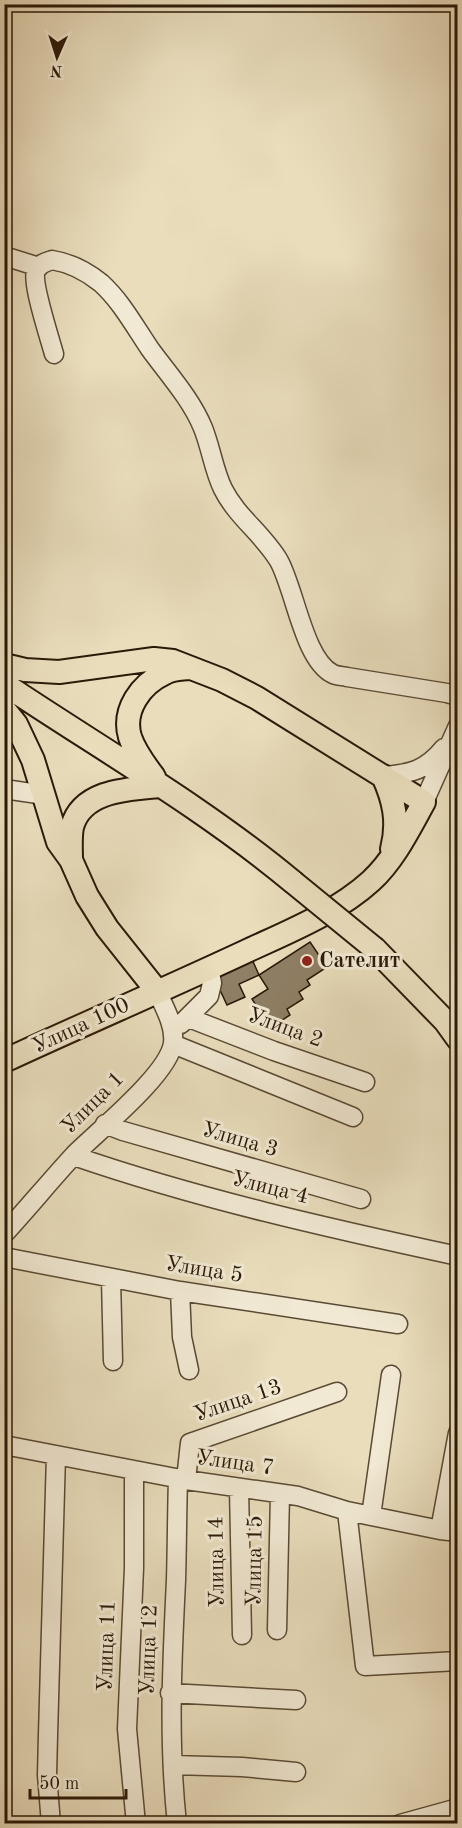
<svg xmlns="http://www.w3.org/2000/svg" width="462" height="1828" viewBox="0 0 462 1828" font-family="'Old Standard TT',serif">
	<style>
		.building { fill: #8e7f65; stroke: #2b1907; stroke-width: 1.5 }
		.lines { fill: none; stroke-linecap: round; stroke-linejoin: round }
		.minor-casing { stroke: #5a4a34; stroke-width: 21 }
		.major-casing { stroke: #2b1907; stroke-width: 26 }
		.minor { stroke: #f1e9d3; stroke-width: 18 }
		.major { stroke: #e9ddbc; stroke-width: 22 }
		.major-bridge-casing { stroke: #2b1907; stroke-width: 26; stroke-linecap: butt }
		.major-bridge { stroke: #e9ddbc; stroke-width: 22 }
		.poi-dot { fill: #8f2418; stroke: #f1e9d3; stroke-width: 2 }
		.labels { text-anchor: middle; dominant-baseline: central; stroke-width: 6; stroke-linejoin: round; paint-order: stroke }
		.poi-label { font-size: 22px; font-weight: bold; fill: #2b1907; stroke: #f1e9d3; text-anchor: start }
		.street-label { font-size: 22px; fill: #2b1907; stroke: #f1e9d3 }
	</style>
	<rect width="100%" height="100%" fill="#e9ddbc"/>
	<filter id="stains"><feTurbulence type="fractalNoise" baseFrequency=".00333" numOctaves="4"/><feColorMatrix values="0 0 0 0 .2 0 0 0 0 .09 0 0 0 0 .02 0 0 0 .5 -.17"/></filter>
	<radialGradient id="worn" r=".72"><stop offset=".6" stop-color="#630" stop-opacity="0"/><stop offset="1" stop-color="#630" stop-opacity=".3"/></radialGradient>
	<!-- building -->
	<path class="building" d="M310,942L327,967L307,980L310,985L299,992L303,999L287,1009L290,1015L270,1028L252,999L268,989L259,975Z
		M251,957L259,975L239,984L245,997L227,1005L213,975Z"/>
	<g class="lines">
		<!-- minor casing -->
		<g class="minor-casing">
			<path id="minor" d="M4,256L39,267
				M54,354C50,339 31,282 36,270C39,264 46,262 52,260C71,263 86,271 101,283C121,301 135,327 150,349C169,375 191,399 203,428C211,448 214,471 223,489C237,517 263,534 279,561C295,590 304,660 333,674C337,676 343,676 347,677L447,693L458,696
				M383,776C411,774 426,770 444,748
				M4,789L45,795
				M424,802L458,726
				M189,1018L274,1051L365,1082
				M181,1024L209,996L212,983L209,969
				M173,1044L353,1117
				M105,1124L123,1131L361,1199
				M74,1156C199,1199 328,1228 458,1256
				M4,1234C28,1208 50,1181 74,1155C98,1131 169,1074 173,1043C175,1025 164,1007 157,991
				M4,1257L180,1291L398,1324
				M111,1279L113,1361
				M180,1291L182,1337L189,1370
				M4,1445L186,1480L298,1496L347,1511L440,1530L458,1532
				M134,1471V1568L127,1729L136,1824
				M186,1480L190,1443L337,1392
				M239,1488L242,1635
				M347,1511L365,1666L458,1661
				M371,1516L391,1375
				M440,1530L458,1433
				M277,1630L280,1494
				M170,1693L296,1700
				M173,1765L242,1767L296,1772
				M51,1824L47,1775L48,1735L56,1455
				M177,1824C168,1741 172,1662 176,1580C177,1546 177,1512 178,1478
				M400,1824L458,1808"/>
		</g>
		<!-- major casing -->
		<g class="major-casing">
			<path id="major" d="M4,665L25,670L59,672L154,659L173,661L222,680L257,698L424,802C409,829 394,860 371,881C337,912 290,931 249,950C168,988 86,1023 4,1061
				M4,684C101,749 203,807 293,882
				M4,709L16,724L33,760L58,842L71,860L87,896L107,928L157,991
				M383,776C394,800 399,822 392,849
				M154,777C145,765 135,752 130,737C122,710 141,684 165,673C171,669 180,669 188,668
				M71,860C71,850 70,837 72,827C82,789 131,789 161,786
				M375,949L445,1021L458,1039"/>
		</g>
		<!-- minor -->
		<use href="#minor" class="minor"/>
		<!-- major -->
		<use href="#major" class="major"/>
		<!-- major-bridge casing -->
		<g class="major-bridge-casing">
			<path id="major-bridge" d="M293,882L375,949"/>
		</g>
		<!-- major-bridge -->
		<use href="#major-bridge" class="major-bridge"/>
	</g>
	<!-- markers -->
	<circle class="poi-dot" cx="307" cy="961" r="6"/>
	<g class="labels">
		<!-- poi labels -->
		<g class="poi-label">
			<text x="319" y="961">Сателит</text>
		</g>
		<!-- street labels -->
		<g class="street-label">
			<text transform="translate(81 1026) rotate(-25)">Улица 100</text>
			<text transform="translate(285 1028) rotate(20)">Улица 2</text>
			<text transform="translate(93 1103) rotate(-45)">Улица 1</text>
			<text transform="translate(240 1140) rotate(16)">Улица 3</text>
			<text transform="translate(270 1188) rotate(14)">Улица 4</text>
			<text transform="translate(204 1270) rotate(9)">Улица 5</text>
			<text transform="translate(238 1401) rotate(-19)">Улица 13</text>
			<text transform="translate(235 1463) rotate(8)">Улица 7</text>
			<text transform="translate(255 1561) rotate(-89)">Улица 15</text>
			<text transform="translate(217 1562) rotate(-91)">Улица 14</text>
			<text transform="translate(107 1646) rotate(-88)">Улица 11</text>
			<text transform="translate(149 1650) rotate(-88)">Улица 12</text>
		</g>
	</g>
	<!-- margin -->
	<rect width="462" height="1828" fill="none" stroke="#e9ddbc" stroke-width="24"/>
	<rect x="6" y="6" width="450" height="1816" fill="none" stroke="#2b1907" stroke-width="3"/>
	<rect x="12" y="12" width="438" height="1804" fill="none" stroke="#2b1907" stroke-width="1.5"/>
	<!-- north arrow -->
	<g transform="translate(57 57) rotate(183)" stroke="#f1e9d3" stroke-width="4.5" paint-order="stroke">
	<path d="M0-4.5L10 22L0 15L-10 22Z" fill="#2b1907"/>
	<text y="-9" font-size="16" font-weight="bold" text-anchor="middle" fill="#2b1907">N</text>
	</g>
	<!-- scale -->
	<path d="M30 1789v9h96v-9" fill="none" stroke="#2b1907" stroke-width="3"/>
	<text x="39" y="1789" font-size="18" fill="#2b1907" stroke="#f1e9d3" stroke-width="4.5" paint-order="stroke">50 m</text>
	<rect width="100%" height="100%" filter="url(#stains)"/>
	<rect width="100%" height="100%" fill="url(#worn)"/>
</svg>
